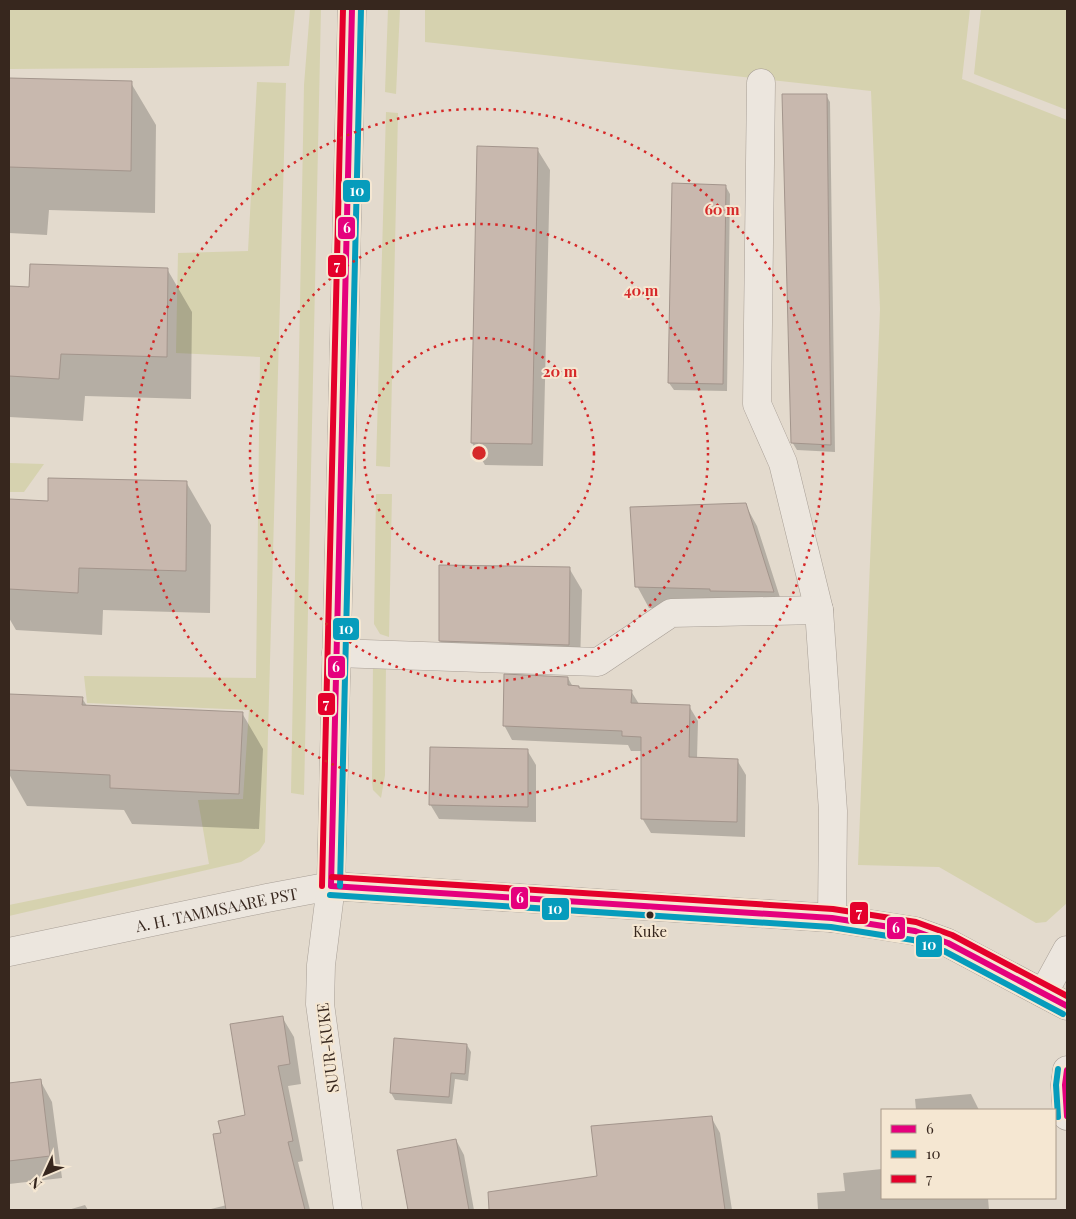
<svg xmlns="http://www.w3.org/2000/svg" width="1076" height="1219" viewBox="0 0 1076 1219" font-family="'Playfair Display',serif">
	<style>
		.green { fill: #d6d2af }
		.shadow { fill: #0003 }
		.building { fill: #c8b8ae; stroke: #a3958c }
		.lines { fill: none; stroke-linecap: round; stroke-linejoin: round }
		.minor-casing { stroke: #a89f96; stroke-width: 29 }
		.minor { stroke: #ece6de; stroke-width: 28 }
		.bus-1-casing { stroke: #f5e7d2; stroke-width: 10 }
		.bus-2-casing { stroke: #f5e7d2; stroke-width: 10 }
		.bus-3-casing { stroke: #f5e7d2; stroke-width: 10 }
		.bus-1 { stroke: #e5007d; stroke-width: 6 }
		.bus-2 { stroke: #069cbc; stroke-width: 6 }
		.bus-3 { stroke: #e4002b; stroke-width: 6 }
		.ring { fill: none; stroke: #d62828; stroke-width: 2.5; stroke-dasharray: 2.5 5 }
		.bus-dot { fill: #37271e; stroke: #f5e7d2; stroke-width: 2 }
		.labels { text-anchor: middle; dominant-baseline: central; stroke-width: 4; stroke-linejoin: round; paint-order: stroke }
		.bus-label { font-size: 15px; fill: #37271e; stroke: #f5e7d2 }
		.street-label { font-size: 16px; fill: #37271e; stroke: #f5e7d2 }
		.centre { fill: #d62828; stroke: #f5e7d2; stroke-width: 2.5 }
		.ring-label { font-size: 15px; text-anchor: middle; font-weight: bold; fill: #d62828; stroke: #f5e7d2; stroke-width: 4; stroke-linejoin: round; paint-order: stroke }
		.line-badge { stroke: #f5e7d2; stroke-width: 2 }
		.badge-label { font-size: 14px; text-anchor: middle; font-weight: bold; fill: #fff }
	</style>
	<rect width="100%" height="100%" fill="#e3dacd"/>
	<!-- green -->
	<path class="green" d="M9,9H295L289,66L146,68L9,69Z
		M310,9H321L304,795L291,793L304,85Z
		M388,9H400L396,94L385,92Z
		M425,9H970L962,79L1067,120V903L1046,922L1036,923L939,867L858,865L880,309L871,91L425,42Z
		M981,9H1067V110L974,74Z
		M257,82L286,83L265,842L259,851L241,862L9,916V905L209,864L198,800L243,799L249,710L87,703L84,676L256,678L260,357L176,353L178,253L248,251Z
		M386,112L398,113L390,467L376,466Z
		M9,463L44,464L24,492H9Z
		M376,494H392L389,637L380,634L374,624Z
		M373,662H386L385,775L381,798L373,790L372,782Z"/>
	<!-- shadow -->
	<path class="shadow" d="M9,79L131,83L156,125L155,213L49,210L47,235L9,233Z
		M826,95L830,102L835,452L797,450L792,442Z
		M478,147L537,149L550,170L543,466L485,465L472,443Z
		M673,184L726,187L730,194L727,391L674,390L669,383Z
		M167,269L192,312L191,399L85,396L83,421L9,417V288L31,289Z
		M186,482L211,525L210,613L103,610L102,635L16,630L9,618V500L49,502Z
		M745,504L757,526L785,613L649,608L637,586Z
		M569,568L582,590L580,667L452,662L440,641Z
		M568,678L573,687L580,689L631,691L639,704L689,706L698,721L697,758L737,760L746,775L745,837L651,833L642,818V751H631L628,745L512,740L504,725Z
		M9,695L82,698L87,706L242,713L263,749L259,829L132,824L124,810L27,806L9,774Z
		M527,750L536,765V822L439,819L430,804Z
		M282,1017L294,1037L301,1084L288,1086L303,1161L298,1162L310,1210H207L227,1205L222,1134L246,1116Z
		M467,1045L471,1052L468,1081L455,1079L452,1104L395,1100L391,1093Z
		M40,1080L52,1102L62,1178L9,1184V1084Z
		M971,1094L979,1110H916L915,1099Z
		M711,1117L720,1133L732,1210H522L519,1188L598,1177Z
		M456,1140L464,1155L474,1210H409L398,1151Z
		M882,1169V1198H988L989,1210H818L817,1193L845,1191L843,1173Z
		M85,1205L88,1210H68Z"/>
	<!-- building -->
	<path class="building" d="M9,78L132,81L131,171L9,167Z
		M782,94H827L831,445L791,443Z
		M477,146L538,148L532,444L471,443Z
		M672,183L726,185L723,384L668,383Z
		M30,264L168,268L167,357L61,354L59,379L9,376V286L29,287Z
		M48,478L187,481L186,571L79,568L78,593L9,589V499L48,501Z
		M746,503L774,592L710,591V589L635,587L630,507Z
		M439,565L570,567L569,645L439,641Z
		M504,674L568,677V685L579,686V688L632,690L631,703L690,705L689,757L738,759L737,822L641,819V737L622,736V731L503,726Z
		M9,694L83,697L82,705L243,712L239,794L110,788V775L9,770Z
		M430,747L528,749V807L429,805Z
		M283,1016L290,1064L278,1066L293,1141L288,1142L305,1210H226L213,1134L221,1133L218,1121L245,1115L230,1024Z
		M394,1038L467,1044L465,1074L451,1073L449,1097L390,1093Z
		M41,1079L50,1156L9,1161V1083Z
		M712,1116L725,1210H489L488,1192L597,1176L591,1126Z
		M456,1139L469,1210H408L397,1150Z"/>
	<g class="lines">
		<!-- minor casing -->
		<g class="minor-casing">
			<g id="minor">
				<path d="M761,83L757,404L783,463L819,610L833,811L832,918"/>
				<path d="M336,653L598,662L671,613L819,610"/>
				<path id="s1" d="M9,952L267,898L331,886L832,918L915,931L948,943L1067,1006"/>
				<path d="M1044,992L1067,950"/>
				<path d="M1067,1070L1065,1085L1067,1116"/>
				<path d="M348,1210L320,1004L321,965L331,886L352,9"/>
			</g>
		</g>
		<!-- minor -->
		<use href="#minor" class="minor"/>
		<!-- bus-1 casing -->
		<g class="bus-1-casing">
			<path id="bus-1" d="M331,886L352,9
				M331,886L832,918L915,931L948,943L1067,1006
				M1067,1070L1065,1085L1067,1116"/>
		</g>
		<!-- bus-2 casing -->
		<g class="bus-2-casing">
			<path id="bus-2" d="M340,886L361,9
				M330,895L831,927L913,940L944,951L1063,1014
				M1058,1117L1056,1085L1058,1069"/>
		</g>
		<!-- bus-3 casing -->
		<g class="bus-3-casing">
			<path id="bus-3" d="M332,877L833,909L916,922L952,935L1067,996
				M322,886L343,9"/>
		</g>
		<!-- bus-1 -->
		<use href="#bus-1" class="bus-1"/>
		<!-- bus-2 -->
		<use href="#bus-2" class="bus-2"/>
		<!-- bus-3 -->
		<use href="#bus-3" class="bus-3"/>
	</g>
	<!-- distance rings -->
	<g class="ring">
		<circle cx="479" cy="453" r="115"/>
		<circle cx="479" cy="453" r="229"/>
		<circle cx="479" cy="453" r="344"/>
	</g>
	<!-- markers -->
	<circle class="bus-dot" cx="650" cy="915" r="4.5"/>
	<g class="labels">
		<!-- bus labels -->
		<g class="bus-label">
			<text x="650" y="931">Kuke</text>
		</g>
		<!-- street labels -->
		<g class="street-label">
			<text stroke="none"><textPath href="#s1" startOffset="212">A. H. TAMMSAARE PST</textPath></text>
			<text transform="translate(327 1048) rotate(-97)">SUUR-KUKE</text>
		</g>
	</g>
	<circle cx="479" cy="453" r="8" class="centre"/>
	<g class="ring-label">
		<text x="722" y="215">60 m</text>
		<text x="641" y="296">40 m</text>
		<text x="560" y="377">20 m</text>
	</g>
	<g class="line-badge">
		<rect x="342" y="179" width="29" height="24" rx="5" fill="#069cbc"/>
		<rect x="337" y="216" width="19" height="24" rx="5" fill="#e5007d"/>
		<rect x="327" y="254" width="20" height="24" rx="5" fill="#e4002b"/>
		<rect x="332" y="617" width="28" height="24" rx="5" fill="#069cbc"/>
		<rect x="327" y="655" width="19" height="24" rx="5" fill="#e5007d"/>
		<rect x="317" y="692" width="19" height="24" rx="5" fill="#e4002b"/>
		<rect x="510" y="886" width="19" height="24" rx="5" fill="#e5007d"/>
		<rect x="541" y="897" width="29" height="24" rx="5" fill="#069cbc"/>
		<rect x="849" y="901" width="20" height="24" rx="5" fill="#e4002b"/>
		<rect x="886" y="916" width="20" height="24" rx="5" fill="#e5007d"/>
		<rect x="915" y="934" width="28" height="24" rx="5" fill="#069cbc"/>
	</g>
	<g class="badge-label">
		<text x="357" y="196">10</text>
		<text x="347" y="233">6</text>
		<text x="337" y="271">7</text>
		<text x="346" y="634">10</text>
		<text x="336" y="672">6</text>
		<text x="326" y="709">7</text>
		<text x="520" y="903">6</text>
		<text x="555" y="914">10</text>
		<text x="859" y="918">7</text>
		<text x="896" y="933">6</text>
		<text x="929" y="950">10</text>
	</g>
	<!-- border -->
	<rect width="1076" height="1219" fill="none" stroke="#37271e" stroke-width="20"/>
	<!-- legend -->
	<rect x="881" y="1109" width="175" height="90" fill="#f5e7d2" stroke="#a99a8a"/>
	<rect x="891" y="1125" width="25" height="8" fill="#e5007d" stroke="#a99a8a"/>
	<text x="926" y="1134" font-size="15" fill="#37271e">6</text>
	<rect x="891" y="1150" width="25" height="8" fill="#069cbc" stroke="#a99a8a"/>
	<text x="926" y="1159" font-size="15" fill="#37271e">10</text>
	<rect x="891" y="1175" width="25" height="8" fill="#e4002b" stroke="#a99a8a"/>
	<text x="926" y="1184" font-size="15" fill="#37271e">7</text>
	<!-- north arrow -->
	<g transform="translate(45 1174) rotate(226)" stroke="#f5e7d2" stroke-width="4" paint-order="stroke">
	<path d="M0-4L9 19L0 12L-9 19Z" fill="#37271e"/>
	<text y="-8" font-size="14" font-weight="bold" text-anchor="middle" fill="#37271e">N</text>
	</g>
</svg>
